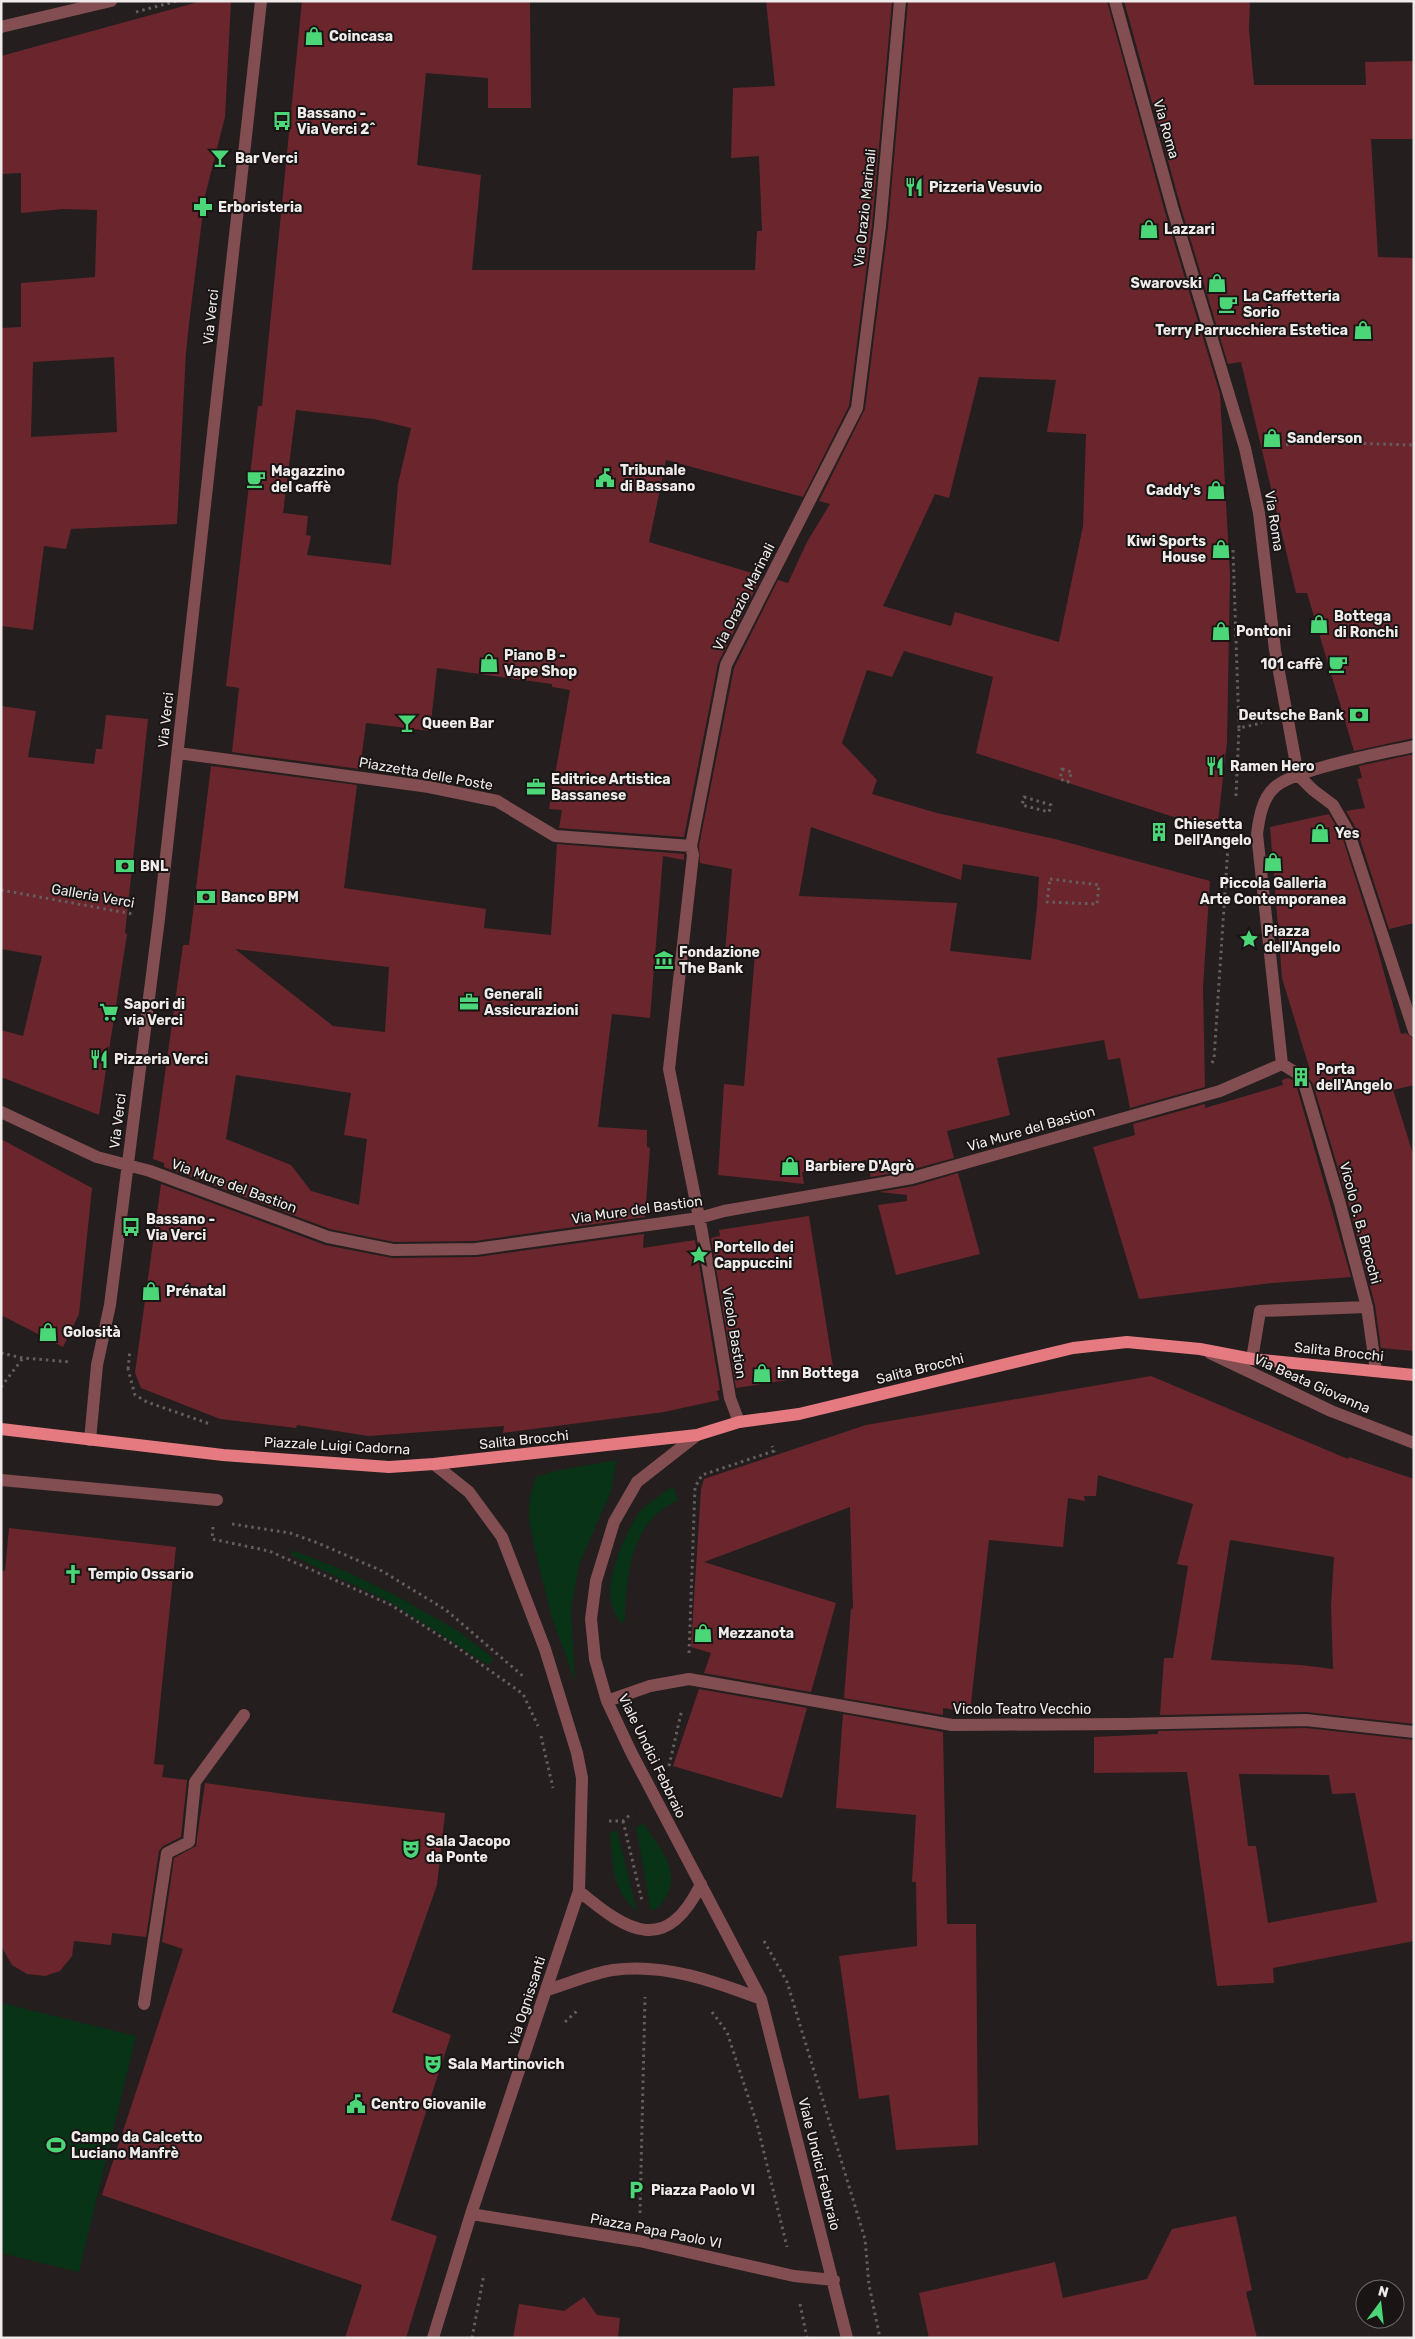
<svg xmlns="http://www.w3.org/2000/svg" width="1415" height="2339" viewBox="0 0 1415 2339" font-family="Rubik,sans-serif">
	<style>
		.green { fill: #083317 }
		.building { fill: #6b262d; fill-rule: evenodd }
		.lines { fill: none; stroke-linecap: round; stroke-linejoin: round }
		.path { stroke: #645e5e; stroke-width: 3; stroke-dasharray: 2.5 4; stroke-linecap: butt }
		.minor { stroke: #834e51; stroke-width: 12 }
		.major { stroke: #e67a81; stroke-width: 12 }
		.labels { text-anchor: middle; dominant-baseline: central; stroke-width: 4; stroke-linejoin: round; paint-order: stroke }
		.poi-label { font-size: 14px; font-weight: bold; fill: #efebeb; stroke: #1a1515; text-anchor: start }
		.street-label { font-size: 14px; fill: #efebeb; stroke: #1a1515 }
	</style>
	<rect width="100%" height="100%" fill="#241e1e"/>
	<!-- green -->
	<path class="green" d="M617,1460L611,1491L579,1565L571,1610L575,1681L551,1615L534,1546L529,1519L530,1496L536,1477L555,1471Z
		M673,1487L678,1500C672,1504 664,1507 659,1512C629,1538 626,1583 625,1619L621,1624C616,1615 611,1606 610,1596C608,1575 629,1521 644,1507C653,1500 663,1493 673,1487Z
		M292,1550L345,1571L393,1594L460,1632L494,1659L488,1665L392,1603L291,1555Z
		M644,1824C657,1845 681,1869 667,1895C664,1902 659,1908 651,1911L636,1827Z
		M617,1830L637,1912C611,1887 613,1867 610,1833Z
		M1,2003L136,2036L79,2272L1,2253Z"/>
	<!-- building -->
	<path class="building" d="M202,1H231L225,117L205,196L190,315L186,352L177,524L71,529L66,549L44,546L33,630L1,626V328L21,327V283L95,277L97,210L63,209L21,213V173L1,174V56ZM114,357L117,432L31,437L33,362Z
		M302,1H530L531,108H488V78L426,73L417,165L481,175L472,270H755L757,231H762L759,156L731,158L733,88L775,86L766,1H892L872,225L849,406L803,497L666,460L649,542L762,576L718,663L684,837L559,828L562,810L549,809L570,690L552,687V684L437,668L430,731L366,723L360,769L232,752L239,688L226,686L258,406H262ZM296,410L374,419L411,428L398,484L391,565L307,555L311,536L306,535L308,516L283,513Z
		M908,1H1107L1165,212L1220,394L1230,575L1227,742L1217,831L976,753L993,677L904,651L892,677L867,670L842,743L877,780L872,794L937,813L1055,839L1210,881L1203,987L1205,1087L1130,1108L1120,1058L1108,1060L1104,1040L997,1058L1010,1115L947,1131L954,1158L910,1170L871,1177L866,1160L802,1172L804,1184L718,1175L724,1084L744,1086L755,954L725,952L732,869L700,863L699,846L734,668L778,580L788,583L807,542L830,504L819,501L865,409L888,227ZM979,377L1056,380L1047,432L1086,434L1083,526L1059,642L955,612L951,626L883,606L935,494L949,498ZM811,827L961,880L963,864L1039,877L1037,906L1038,907H1037L1031,960L950,951L957,903L799,896Z
		M1124,1H1250L1249,30L1254,85H1366L1365,62L1414,61V139H1371L1378,257L1414,258V738L1354,751L1307,593H1296L1241,362L1228,364L1181,208Z
		M1,706L36,711L28,757L94,764L96,749H102L106,715L148,719L125,933L127,934L99,1115L1,1077V1030L23,1036L42,956L1,949Z
		M1414,754V923L1389,929L1357,830L1346,811L1365,808L1357,779L1362,778L1359,766Z
		M211,766L357,785L344,888L486,909L484,928L551,935L557,844L684,854V860L663,856L650,1018L612,1014L598,1127L647,1130V1147L650,1148L645,1217L475,1241L394,1242L330,1229L164,1167V1163L153,1159L183,945H189ZM235,949L389,967L385,1032L333,1026ZM236,1075L351,1093L344,1135L367,1139L359,1205L311,1191L291,1165L226,1139Z
		M1329,814L1342,836L1373,933L1401,1034L1406,1033L1414,1039V1085L1393,1090L1414,1157V1351L1381,1348L1375,1305L1348,1202L1313,1084L1310,1080L1305,1078L1306,1071L1310,1070L1282,978L1270,827Z
		M1288,1078L1298,1082L1297,1088L1351,1277L1273,1283L1139,1299L1093,1147L1135,1135L1133,1124L1205,1104V1108L1283,1085L1282,1080Z
		M1,1139L92,1188L79,1314L63,1347L1,1315Z
		M958,1173L980,1254L896,1275L878,1205L907,1201V1195L879,1192L914,1186Z
		M161,1184L325,1245L392,1258L477,1257L644,1234L643,1248L695,1240L720,1390L717,1391L719,1400L664,1412L503,1433L504,1426L369,1436L297,1425L296,1428L220,1419L141,1388L135,1373Z
		M809,1216L834,1373L736,1388L711,1238L720,1236L719,1230Z
		M1151,1376L1348,1459L1349,1457L1414,1479V1724L1306,1712L1160,1715L1164,1658H1173L1188,1566L1177,1564L1193,1504L1098,1475L1096,1496H1084L1085,1501L1068,1498L1063,1547L989,1540L970,1712L943,1708V1715L844,1698L851,1608L853,1609L850,1507L704,1562L836,1603L811,1692L704,1673L711,1653L691,1647L701,1489L704,1479L866,1425ZM1230,1540L1334,1557L1331,1605L1333,1669L1301,1665L1211,1660Z
		M9,1528L176,1547L154,1764L164,1765L162,1777L187,1780L181,1837L163,1846L159,1851L146,1937L112,1933L111,1945L74,1941L72,1956L60,1971L45,1976L27,1974L12,1965L1,1946V1570L5,1571Z
		M699,1689L807,1708L782,1798L673,1766Z
		M843,1714L943,1732L947,1924H976L978,2145L896,2150L889,2095L859,2099L839,1956L917,1946L916,1882H912L916,1815L836,1808Z
		M1306,1728L1414,1740V1941L1273,1968L1274,1983L1217,1986L1187,1772L1094,1773V1737L1158,1734V1731ZM1239,1774L1329,1775L1332,1794L1355,1793L1377,1902L1268,1923L1256,1846H1248Z
		M205,1783L305,1797L445,1813L437,1885L392,2012L451,2035L391,2220L437,2236L406,2338H345L362,2285L102,2195L183,1949L162,1942L174,1858L196,1846Z
		M1236,2216L1252,2290L1246,2292L1257,2338H929L919,2293L1055,2262L1063,2298L1147,2279L1172,2229Z
		M584,2297L597,2315L620,2318L618,2338H513L519,2304L564,2311Z"/>
	<g class="lines">
		<!-- path -->
		<path class="path" d="M136,12L177,1
			M1273,446L1312,442L1414,445
			M1233,550L1239,728
			M1062,769L1072,772L1068,782L1060,779Z
			M1236,796L1239,728L1262,723
			M1024,797L1051,805L1049,812L1022,805Z
			M1050,879L1099,885L1097,904L1047,902Z
			M1,890L133,914
			M1212,1063L1214,1059L1228,846
			M1,1353L23,1358L71,1362
			M127,1369H128L135,1395L147,1402L210,1424
			M128,1369L130,1350
			M1,1387L23,1358
			M232,1524L290,1533L318,1543L382,1571L446,1610L524,1677
			M213,1527L212,1539L269,1551L391,1605L454,1645L523,1694L538,1726
			M689,1653L695,1487L702,1475L774,1451L772,1446
			M541,1736L553,1788
			M669,1766L682,1709
			M609,1821H623L632,1813
			M623,1821L642,1901
			M764,1941L787,1982L865,2239L869,2285L880,2338
			M712,2012L727,2032L757,2124L787,2247
			M565,2022L577,2011
			M640,2213L645,1997
			M800,2304L807,2338
			M472,2338L484,2274"/>
		<!-- minor -->
		<path class="minor" d="M1115,1L1173,210L1245,448L1259,513L1275,650L1298,775L1313,790L1333,805L1349,833L1414,1031
			M1,27L111,1
			M178,753L429,787L497,801L555,836L691,846
			M1282,1064L1257,834C1259,819 1262,799 1274,788C1293,769 1384,753 1414,746
			M1282,1064L1298,1074
			M1305,1086L1340,1204L1367,1307L1376,1371
			M1,1112L97,1157L150,1171L328,1237L393,1250L476,1249L699,1218L724,1211L912,1178L1220,1091L1282,1064
			M1210,1353L1331,1411L1414,1443
			M1252,1359L1260,1311L1367,1307
			M739,1422L730,1398L702,1232L669,1069L693,855L691,846L726,665L857,408L880,226L900,1
			M697,1435L637,1482L614,1522L596,1581L591,1619L595,1659L607,1701L631,1752L761,1999L847,2338
			M90,1440L97,1365L110,1305L159,919L261,1
			M1,1480L217,1500
			M607,1701L650,1686L689,1679L952,1725L1124,1724L1306,1720L1414,1732
			M579,1891C628,1932 666,1956 701,1884
			M547,1990C568,1984 592,1973 613,1970C664,1963 714,1981 761,1999
			M144,2004L167,1853L189,1842L195,1782L244,1715
			M471,2214L639,2241L794,2276L834,2280
			M433,2338L471,2214L579,1891L582,1778L577,1753L545,1649L502,1537L469,1492L434,1464"/>
		<!-- major -->
		<path class="major" d="M1,1429L223,1455L389,1467L434,1464L697,1435L739,1422L799,1414L1073,1348L1127,1342L1200,1349L1252,1359L1414,1375"/>
	</g>
	<!-- icons -->
	<defs>
		<g id="shop-bare" transform="scale(1.5)"><path d="M-5-2.5h2.3a2.7 3.5 0 0 1 5.4 0H5L5.5 6h-11ZM-1.5-2.5h3a1.5 2.3 0 0 0-3 0Z" fill="#4bd677" stroke="#1a1515" stroke-width="2.5" paint-order="stroke"/></g>
		<g id="bus-bare" transform="scale(1.5)"><path d="M-5-6H5V4H4V6H2V4H-2V6H-4V4H-5ZM-3.5-4V0h7V-4ZM-3.5 1.2v1.5H-2V1.2ZM2 1.2v1.5H3.5V1.2Z" fill="#4bd677" stroke="#1a1515" stroke-width="2.5" paint-order="stroke"/></g>
		<g id="bar-bare" transform="scale(1.5)"><path d="M-6-5H6L.8 .8V4.5H3.5V6h-7V4.5H-.8V.8Z" fill="#4bd677" stroke="#1a1515" stroke-width="2.5" paint-order="stroke"/></g>
		<g id="restaurant-bare" transform="scale(1.5)"><path d="M-5-6h1v4h1v-4h1v4h1v-4h1v5L-1.5 .5V6h-2V.5L-5-1ZM5-6V6H3V1.5H1.5Q1.5-4 5-6Z" fill="#4bd677" stroke="#1a1515" stroke-width="2.5" paint-order="stroke"/></g>
		<g id="pharmacy-bare" transform="scale(1.5)"><path d="M-2-6h4v4h4v4h-4v4h-4v-4h-4v-4h4Z" fill="#4bd677" stroke="#1a1515" stroke-width="2.5" paint-order="stroke"/></g>
		<g id="cafe-bare" transform="scale(1.5)"><path d="M-5.5-4.5H6V0H3Q3 3.5 0 3.5H-2.5Q-5.5 3.5-5.5 0ZM3-3.2v2h1.7v-2ZM-6 4.5H4V6H-6Z" fill="#4bd677" stroke="#1a1515" stroke-width="2.5" paint-order="stroke"/></g>
		<g id="civic-bare" transform="scale(1.5)"><path d="M-.6-6.5H3V-4.5H.6V-3L4-1V1h2V6H-6V1h2V-1L-.6-3ZM-1.2 2.5V6h2.4V2.5Z" fill="#4bd677" stroke="#1a1515" stroke-width="2.5" paint-order="stroke"/></g>
		<g id="bank-bare" transform="scale(1.5)"><path d="M-6-4H6V4H-6ZM0-2.3a2.3 2.3 0 1 0 0 4.6a2.3 2.3 0 1 0 0-4.6Z" fill="#4bd677" stroke="#1a1515" stroke-width="2.5" paint-order="stroke"/></g>
		<g id="office-bare" transform="scale(1.5)"><path d="M-6-3h4V-5.5h4V-3h4V5H-6ZM-1-4.5V-3h2v-1.5ZM-6 0V1H6V0Z" fill="#4bd677" stroke="#1a1515" stroke-width="2.5" paint-order="stroke"/></g>
		<g id="building-bare" transform="scale(1.5)"><path d="M-4-6H4V6H1V3H-1V6H-4ZM-2.5-4.3h1.7v1.8h-1.7ZM.8-4.3h1.7v1.8H.8ZM-2.5-1h1.7V.8h-1.7ZM.8-1h1.7V.8H.8Z" fill="#4bd677" stroke="#1a1515" stroke-width="2.5" paint-order="stroke"/></g>
		<g id="sight-bare" transform="scale(1.5)"><path d="M0-6L1.8-2.2L6-1.7L2.9 1.2L3.7 5.4L0 3.3L-3.7 5.4L-2.9 1.2L-6-1.7L-1.8-2.2Z" fill="#4bd677" stroke="#1a1515" stroke-width="2.5" paint-order="stroke"/></g>
		<g id="museum-bare" transform="scale(1.5)"><path d="M0-6L6-3V-2H-6V-3ZM-5-1h2V3h-2ZM-1-1h2V3h-2ZM3-1h2V3H3ZM-6 4H6V6H-6Z" fill="#4bd677" stroke="#1a1515" stroke-width="2.5" paint-order="stroke"/></g>
		<g id="supermarket-bare" transform="scale(1.5)"><path d="M-6-5.5h2.5l.6 2H6L4.5 2H-2.5L-4.4-4H-6ZM-1.5 3.2a1.3 1.3 0 1 0 .1 0ZM3 3.2a1.3 1.3 0 1 0 .1 0Z" fill="#4bd677" stroke="#1a1515" stroke-width="2.5" paint-order="stroke"/></g>
		<g id="church-bare" transform="scale(1.5)"><path d="M-1.2-6h2.4v3.5h3.3v2.4h-3.3V6h-2.4V-.1h-3.3v-2.4h3.3Z" fill="#4bd677" stroke="#1a1515" stroke-width="2.5" paint-order="stroke"/></g>
		<g id="theatre-bare" transform="scale(1.5)"><path d="M-5-5.5Q0-4 5-5.5V0Q5 5 0 6Q-5 5-5 0ZM-3.3-2.5H-1v1.5H-3.3ZM1-2.5H3.3v1.5H1ZM-2.8 1Q0 5.5 2.8 1Z" fill="#4bd677" stroke="#1a1515" stroke-width="2.5" paint-order="stroke"/></g>
		<g id="stadium-bare" transform="scale(1.5)"><path d="M0-5a6.5 5 0 1 0 0 10a6.5 5 0 1 0 0-10ZM-3.5-1.8h7v3.6h-7Z" fill="#4bd677" stroke="#1a1515" stroke-width="2.5" paint-order="stroke"/></g>
		<g id="parking-bare" transform="scale(1.5)"><path d="M-3.5-5.5H1a3.5 3.5 0 0 1 0 7H-1V5.5H-3.5ZM-1-3.4V-.6H.8a1.4 1.4 0 0 0 0-2.8Z" fill="#4bd677" stroke="#1a1515" stroke-width="2.5" paint-order="stroke"/></g>
	</defs>
	<g fill-rule="evenodd">
		<use href="#shop-bare" x="314" y="36"/>
		<use href="#bus-bare" x="282" y="121"/>
		<use href="#bar-bare" x="220" y="158"/>
		<use href="#restaurant-bare" x="914" y="187"/>
		<use href="#pharmacy-bare" x="203" y="207"/>
		<use href="#shop-bare" x="1149" y="229"/>
		<use href="#shop-bare" x="1217" y="283"/>
		<use href="#cafe-bare" x="1228" y="304"/>
		<use href="#shop-bare" x="1363" y="330"/>
		<use href="#shop-bare" x="1272" y="438"/>
		<use href="#civic-bare" x="605" y="478"/>
		<use href="#cafe-bare" x="256" y="479"/>
		<use href="#shop-bare" x="1216" y="490"/>
		<use href="#shop-bare" x="1221" y="549"/>
		<use href="#shop-bare" x="1319" y="624"/>
		<use href="#shop-bare" x="1221" y="631"/>
		<use href="#shop-bare" x="489" y="663"/>
		<use href="#cafe-bare" x="1338" y="664"/>
		<use href="#bank-bare" x="1359" y="715"/>
		<use href="#bar-bare" x="407" y="723"/>
		<use href="#restaurant-bare" x="1215" y="766"/>
		<use href="#office-bare" x="536" y="787"/>
		<use href="#building-bare" x="1159" y="832"/>
		<use href="#shop-bare" x="1320" y="833"/>
		<use href="#shop-bare" x="1273" y="862"/>
		<use href="#bank-bare" x="125" y="866"/>
		<use href="#bank-bare" x="206" y="897"/>
		<use href="#sight-bare" x="1249" y="939"/>
		<use href="#museum-bare" x="664" y="960"/>
		<use href="#office-bare" x="469" y="1002"/>
		<use href="#supermarket-bare" x="109" y="1012"/>
		<use href="#restaurant-bare" x="99" y="1059"/>
		<use href="#building-bare" x="1301" y="1077"/>
		<use href="#shop-bare" x="790" y="1166"/>
		<use href="#bus-bare" x="131" y="1227"/>
		<use href="#sight-bare" x="699" y="1255"/>
		<use href="#shop-bare" x="151" y="1291"/>
		<use href="#shop-bare" x="48" y="1332"/>
		<use href="#shop-bare" x="762" y="1373"/>
		<use href="#church-bare" x="73" y="1574"/>
		<use href="#shop-bare" x="703" y="1633"/>
		<use href="#theatre-bare" x="411" y="1849"/>
		<use href="#theatre-bare" x="433" y="2064"/>
		<use href="#civic-bare" x="356" y="2104"/>
		<use href="#stadium-bare" x="56" y="2145"/>
		<use href="#parking-bare" x="636" y="2190"/>
	</g>
	<g class="labels">
		<!-- poi labels -->
		<g class="poi-label">
			<text x="329" y="36">Coincasa</text>
			<text x="297" y="113">Bassano -<tspan x="297" dy="16">Via Verci 2^</tspan></text>
			<text x="235" y="158">Bar Verci</text>
			<text x="929" y="187">Pizzeria Vesuvio</text>
			<text x="218" y="207">Erboristeria</text>
			<text x="1164" y="229">Lazzari</text>
			<text x="1202" y="283" text-anchor="end">Swarovski</text>
			<text x="1243" y="296">La Caffetteria<tspan x="1243" dy="16">Sorio</tspan></text>
			<text x="1348" y="330" text-anchor="end">Terry Parrucchiera Estetica</text>
			<text x="1287" y="438">Sanderson</text>
			<text x="620" y="470">Tribunale<tspan x="620" dy="16">di Bassano</tspan></text>
			<text x="271" y="471">Magazzino<tspan x="271" dy="16">del caffè</tspan></text>
			<text x="1201" y="490" text-anchor="end">Caddy's</text>
			<text x="1206" y="541" text-anchor="end">Kiwi Sports<tspan x="1206" dy="16">House</tspan></text>
			<text x="1334" y="616">Bottega<tspan x="1334" dy="16">di Ronchi</tspan></text>
			<text x="1236" y="631">Pontoni</text>
			<text x="504" y="655">Piano B -<tspan x="504" dy="16">Vape Shop</tspan></text>
			<text x="1323" y="664" text-anchor="end">101 caffè</text>
			<text x="1344" y="715" text-anchor="end">Deutsche Bank</text>
			<text x="422" y="723">Queen Bar</text>
			<text x="1230" y="766">Ramen Hero</text>
			<text x="551" y="779">Editrice Artistica<tspan x="551" dy="16">Bassanese</tspan></text>
			<text x="1174" y="824">Chiesetta<tspan x="1174" dy="16">Dell'Angelo</tspan></text>
			<text x="1335" y="833">Yes</text>
			<text x="140" y="866">BNL</text>
			<text x="1273" y="883" text-anchor="middle">Piccola Galleria<tspan x="1273" dy="16">Arte Contemporanea</tspan></text>
			<text x="221" y="897">Banco BPM</text>
			<text x="1264" y="931">Piazza<tspan x="1264" dy="16">dell'Angelo</tspan></text>
			<text x="679" y="952">Fondazione<tspan x="679" dy="16">The Bank</tspan></text>
			<text x="484" y="994">Generali<tspan x="484" dy="16">Assicurazioni</tspan></text>
			<text x="124" y="1004">Sapori di<tspan x="124" dy="16">via Verci</tspan></text>
			<text x="114" y="1059">Pizzeria Verci</text>
			<text x="1316" y="1069">Porta<tspan x="1316" dy="16">dell'Angelo</tspan></text>
			<text x="805" y="1166">Barbiere D'Agrò</text>
			<text x="146" y="1219">Bassano -<tspan x="146" dy="16">Via Verci</tspan></text>
			<text x="714" y="1247">Portello dei<tspan x="714" dy="16">Cappuccini</tspan></text>
			<text x="166" y="1291">Prénatal</text>
			<text x="63" y="1332">Golosità</text>
			<text x="777" y="1373">inn Bottega</text>
			<text x="88" y="1574">Tempio Ossario</text>
			<text x="718" y="1633">Mezzanota</text>
			<text x="426" y="1841">Sala Jacopo<tspan x="426" dy="16">da Ponte</tspan></text>
			<text x="448" y="2064">Sala Martinovich</text>
			<text x="371" y="2104">Centro Giovanile</text>
			<text x="71" y="2137">Campo da Calcetto<tspan x="71" dy="16">Luciano Manfrè</tspan></text>
			<text x="651" y="2190">Piazza Paolo VI</text>
		</g>
		<!-- street labels -->
		<g class="street-label">
			<text transform="translate(1166 129) rotate(74)">Via Roma</text>
			<text transform="translate(865 208) rotate(-84)">Via Orazio Marinali</text>
			<text transform="translate(211 317) rotate(-84)">Via Verci</text>
			<text transform="translate(1274 521) rotate(81)">Via Roma</text>
			<text transform="translate(744 597) rotate(-63)">Via Orazio Marinali</text>
			<text transform="translate(166 720) rotate(-84)">Via Verci</text>
			<text transform="translate(426 774) rotate(10)">Piazzetta delle Poste</text>
			<text transform="translate(93 896) rotate(10)">Galleria Verci</text>
			<text transform="translate(118 1121) rotate(-83)">Via Verci</text>
			<text transform="translate(1031 1129) rotate(-16)">Via Mure del Bastion</text>
			<text transform="translate(234 1186) rotate(20)">Via Mure del Bastion</text>
			<text transform="translate(637 1210) rotate(-8)">Via Mure del Bastion</text>
			<text transform="translate(1360 1223) rotate(75)">Vicolo G. B. Brocchi</text>
			<text transform="translate(734 1333) rotate(81)">Vicolo Bastion</text>
			<text transform="translate(1339 1352) rotate(6)">Salita Brocchi</text>
			<text transform="translate(920 1369) rotate(-14)">Salita Brocchi</text>
			<text transform="translate(1312 1384) rotate(24)">Via Beata Giovanna</text>
			<text transform="translate(524 1440) rotate(-6)">Salita Brocchi</text>
			<text transform="translate(337 1446) rotate(3)">Piazzale Luigi Cadorna</text>
			<text x="1022" y="1709">Vicolo Teatro Vecchio</text>
			<text transform="translate(652 1756) rotate(64)">Viale Undici Febbraio</text>
			<text transform="translate(527 2001) rotate(-72)">Via Ognissanti</text>
			<text transform="translate(819 2164) rotate(76)">Viale Undici Febbraio</text>
			<text transform="translate(656 2231) rotate(11)">Piazza Papa Paolo VI</text>
		</g>
	</g>
	<!-- border -->
	<rect width="1415" height="2339" fill="none" stroke="#efebeb" stroke-width="5"/>
	<!-- north arrow -->
	<g transform="translate(1380 2304) rotate(15)"><circle r="24" fill="#1a1515" stroke="#6f6b6b"/>
	<path d="M0-4L9 19L0 12L-9 19Z" fill="#4bd677"/>
	<text y="-8" font-size="14" font-weight="bold" text-anchor="middle" fill="#efebeb">N</text>
	</g>
</svg>
